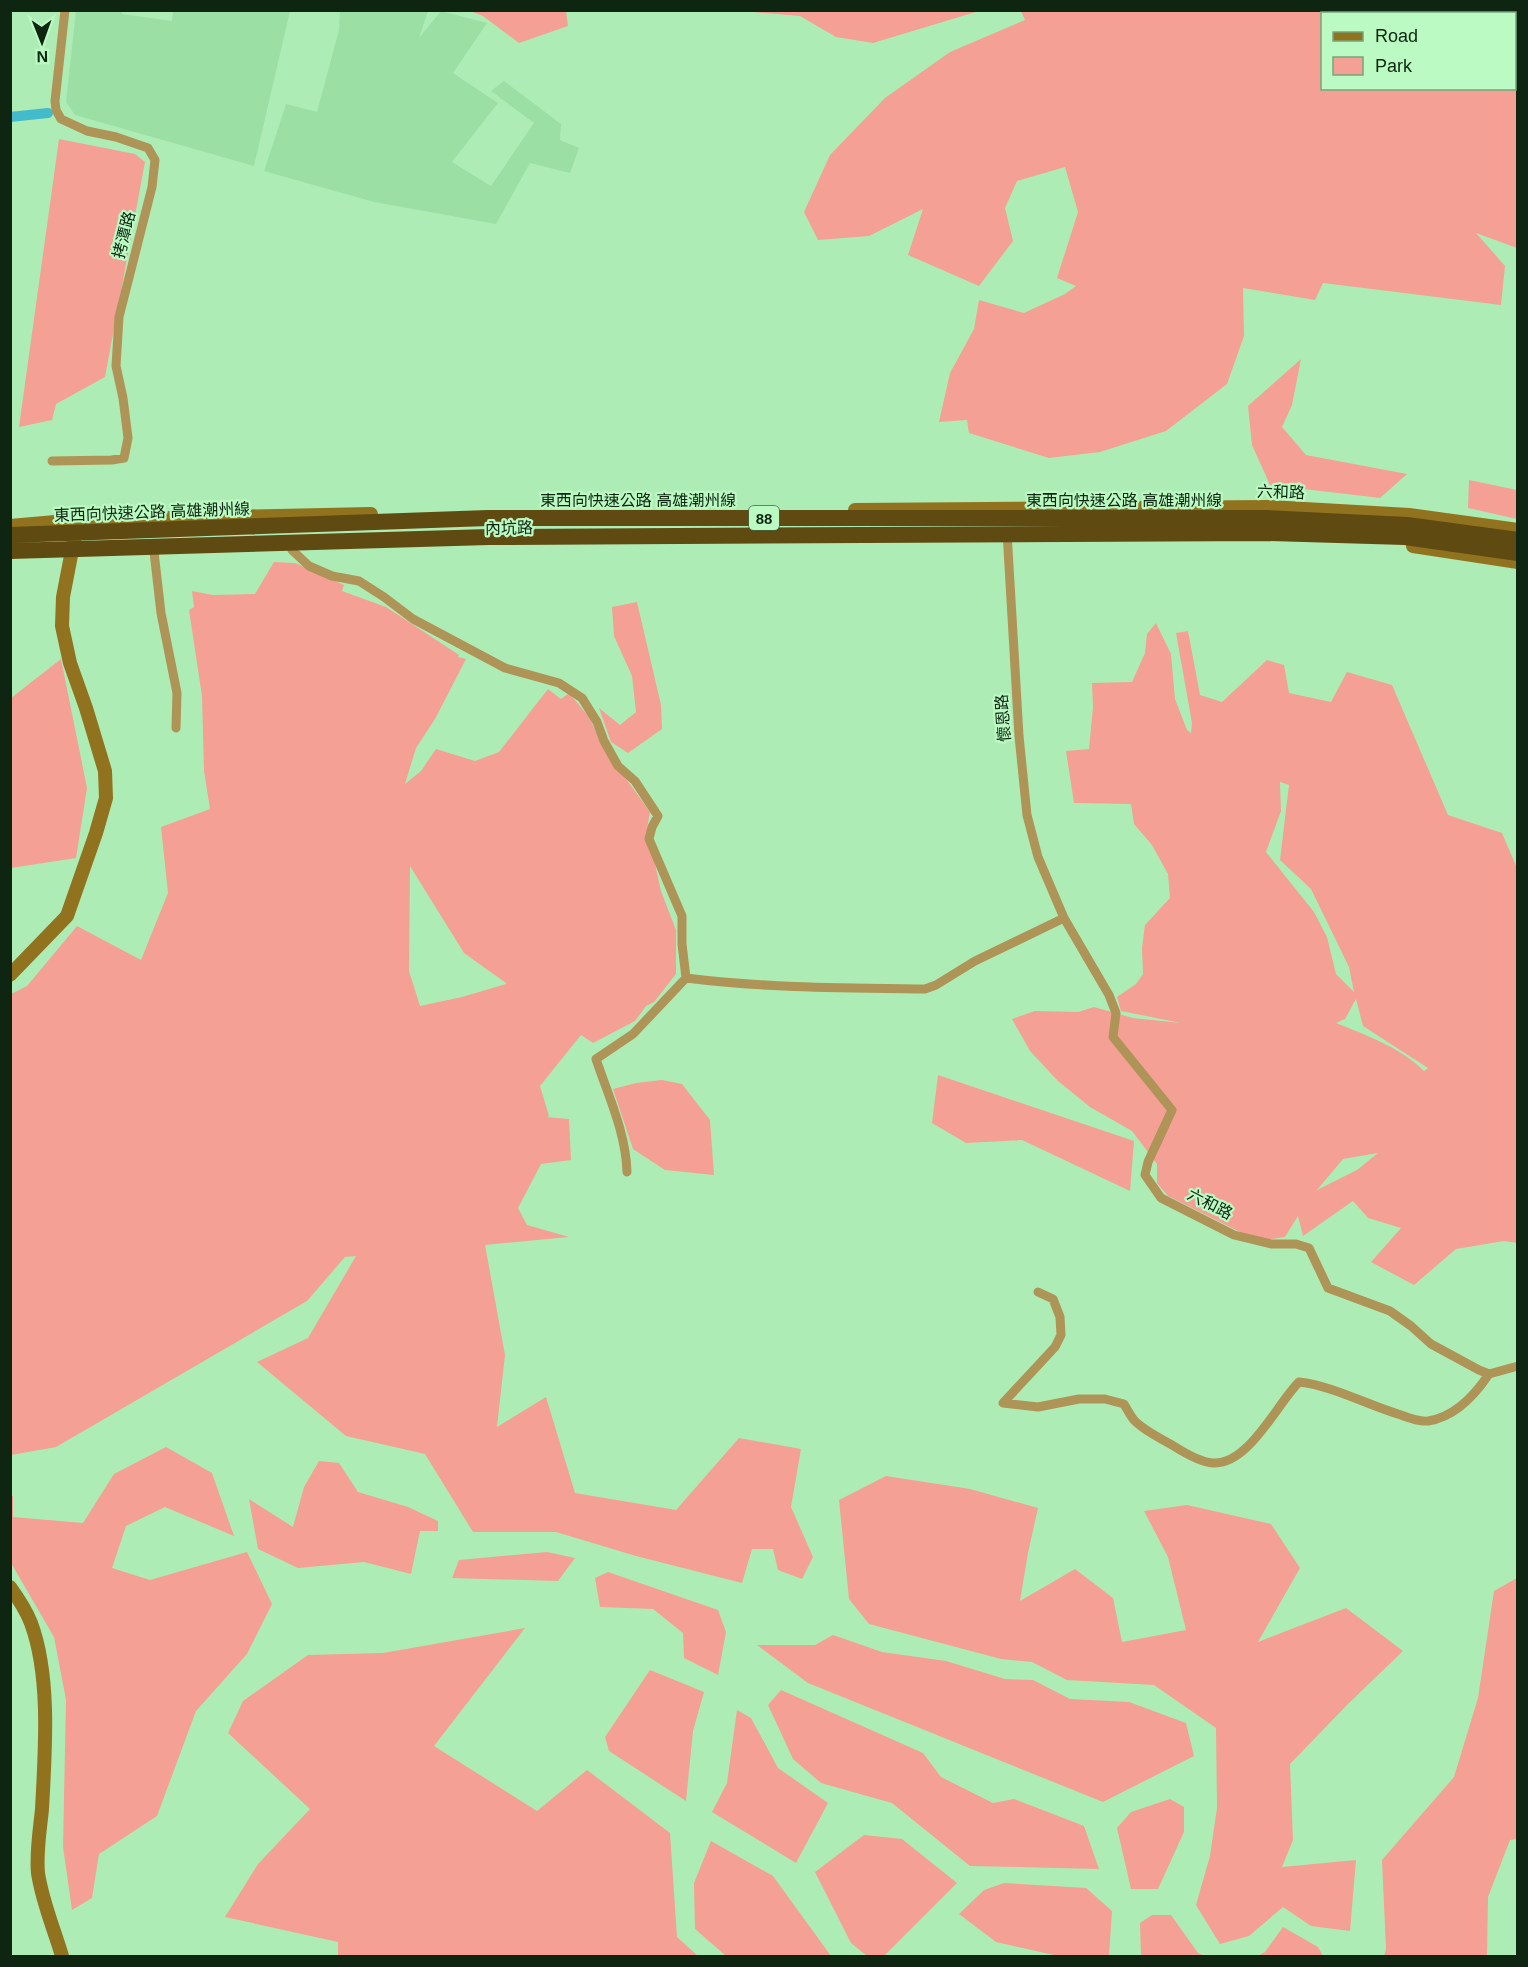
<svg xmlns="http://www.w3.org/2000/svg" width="1528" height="1967" viewBox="0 0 1528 1967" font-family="Helvetica,'Noto Sans TC',sans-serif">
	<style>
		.built { fill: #9cdfa5 }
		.green { fill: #f5a095; fill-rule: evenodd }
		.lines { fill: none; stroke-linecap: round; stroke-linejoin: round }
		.canal { stroke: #44bbcb; stroke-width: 10 }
		.street { stroke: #ae9456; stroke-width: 9 }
		.secondary { stroke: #91731f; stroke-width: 14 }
		.highway-bridge { stroke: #5f4a11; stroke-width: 16 }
		.labels { text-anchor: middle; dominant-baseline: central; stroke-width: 4.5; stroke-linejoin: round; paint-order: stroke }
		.shield { fill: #bbfac2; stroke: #416546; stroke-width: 1.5 }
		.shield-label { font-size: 15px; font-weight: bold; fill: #0d2511 }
		.street-label { font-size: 16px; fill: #0d2511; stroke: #bbfac2 }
	</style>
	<rect width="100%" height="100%" fill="#aeecb5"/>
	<!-- built -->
	<path class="built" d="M340,10L428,11L419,38L441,11L487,23L453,73L498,103L452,162L491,186L534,123L491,91L504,81L561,124L560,140L579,148L570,173L530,163L496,224L374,202L264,171L286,104L317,112L339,30Z
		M76,11H122V14L172,21L173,11H290L254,166L75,115L66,102Z"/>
	<!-- green -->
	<path class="green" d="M1491,10L1494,13L1322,14V88H1514L1515,29L1517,30V248L1476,233L1505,266L1501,305L1323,283L1315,300L1243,288L1244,336L1227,384L1166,431L1100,452L1049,458L969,433L967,420L939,422L950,373L974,329L979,300L1024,313L1065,294L1076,286L1057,278L1078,212L1065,167L1017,181L1005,208L1013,241L979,286L908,255L923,209L869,236L818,240L804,212L830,155L885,98L950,52L1025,20L1021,11Z
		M470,11H566L568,26L519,43L483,16Z
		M741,11H979L873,43L836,37L800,16Z
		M59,139L135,154L145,162L105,377L56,404L52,420L19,427Z
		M1301,359L1292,405L1282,427L1306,455L1407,474L1380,498L1270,485L1252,445L1248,406Z
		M1469,480L1517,490V519L1468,508Z
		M274,562L295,563L344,585L342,591L386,607L459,655L458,657L466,659L435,719L416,748L405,784L421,771L436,749L475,761L499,752L548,689L561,699L569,693L589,717L603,747L650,812L647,828L661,891L676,930V974L654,1002L646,1006L635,1021L593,1043L581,1035L540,1086L549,1116L547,1117L569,1119L571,1160L541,1164L518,1208L527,1225L569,1237L485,1245L505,1355L497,1427L546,1397L575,1493L676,1510L739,1438L801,1449L791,1507L813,1557L802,1579L778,1570L773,1549H752L742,1583L636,1556L556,1532H473L425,1454L346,1436L257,1362L308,1338L356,1256L345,1257L307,1301L56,1447L11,1455V994L27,986L77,926L141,960L168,893L161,827L210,809L204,771L202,696L189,610L194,607L192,591L213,595L255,594ZM410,866L464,953L506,983V984L462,997L420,1006L409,971Z
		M637,602L661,705L662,729L628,753L611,742L599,708L620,725L636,712L632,676L614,636L612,607Z
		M1156,623L1171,654L1175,699L1187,730L1191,733L1192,723L1176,633L1188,631L1200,695L1222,702L1267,660L1284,665L1289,693L1331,702L1347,672L1392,685L1448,815L1502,833L1517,868V1243L1504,1241L1456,1249L1414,1285L1371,1262L1401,1228L1368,1218L1353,1201L1303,1236L1298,1216L1285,1237L1258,1241L1168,1196L1157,1183V1164L1132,1131L1090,1107L1058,1081L1030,1051L1012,1019L1035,1011L1078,1012L1094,1007L1133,1018L1181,1023L1121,1011L1117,997L1136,984L1143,974L1142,948L1145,925L1170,898L1168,874L1152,845L1134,824L1131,804L1074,803L1066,751L1089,749L1093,707L1092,683L1132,682L1145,653L1147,634ZM1280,782L1289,785L1280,860L1311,889L1349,967L1354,992L1336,974L1327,937L1314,912L1266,852L1281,811ZM1356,999L1363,1026L1428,1068L1424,1071C1401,1048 1366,1035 1336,1023L1345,1019ZM1378,1153L1357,1170L1317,1190L1343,1159Z
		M61,659L87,788L76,858L11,868V698Z
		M938,1075L1134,1141L1130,1191L1022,1140L966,1143L932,1123Z
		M662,1080L682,1084L710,1120L714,1175L665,1170L633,1149L613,1089L636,1083Z
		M166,1447L212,1473L234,1536L165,1507L126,1526L112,1568L150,1580L247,1552L272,1604L247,1654L196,1711L157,1816L99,1854L92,1898L72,1910L63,1847L66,1700L54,1637L11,1563V1496H13V1517L83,1523L114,1474Z
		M319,1461L339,1463L358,1492L408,1507L438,1521V1531H420L411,1574L364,1562L298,1568L258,1549L249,1499L293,1527L304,1487Z
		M886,1476L970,1489L1038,1508L1028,1553L1020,1601L1075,1569L1113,1598L1122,1642L1186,1630L1168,1557L1144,1511L1187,1505L1271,1524L1300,1568L1258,1642L1346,1608L1403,1651L1348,1704L1290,1764L1293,1840L1282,1867L1356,1860L1350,1931L1311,1926L1283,1907L1249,1936L1220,1944L1196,1905L1210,1856L1217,1808L1216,1728L1154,1685L1067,1680L1032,1662L1001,1659L869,1624L849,1599L839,1500Z
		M547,1552L575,1558L558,1581L452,1578L459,1560Z
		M608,1572L718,1610L726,1632L718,1675L684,1658L683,1633L653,1609L600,1607L595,1578Z
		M1517,1578V1839L1510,1840L1488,1897L1487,1956H1384L1386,1949L1382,1860L1454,1777L1478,1698L1494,1591Z
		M525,1628L434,1746L537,1811L587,1770L670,1833L677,1937L698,1956H338V1942L225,1917L258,1864L310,1809L228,1733L243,1701L308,1655L383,1653Z
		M833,1635L882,1652L946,1661L1005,1679L1033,1680L1070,1699L1129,1702L1186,1723L1194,1756L1103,1802L808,1683L757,1645H815Z
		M650,1670L704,1692L693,1731L686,1801L609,1751L605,1737Z
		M781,1690L923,1753L941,1777L993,1803L1014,1799L1084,1826L1099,1869L970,1866L892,1803L821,1783L793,1759L768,1705Z
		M737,1710L751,1718L778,1768L828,1803L796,1863L712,1812L727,1783Z
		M1170,1799L1184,1807V1832L1158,1889H1131L1117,1828L1131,1812Z
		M864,1835L902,1839L957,1883L884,1956H867L851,1943L815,1872Z
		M711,1841L773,1876L831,1956H726L695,1929L694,1883Z
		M1004,1883L1086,1888L1112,1911L1109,1956H1058L996,1942L959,1914L984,1890Z
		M1152,1915H1171L1198,1953L1205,1956H1141L1140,1923Z
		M1283,1927L1318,1947L1323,1956H1258L1265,1952Z"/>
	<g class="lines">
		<!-- canal -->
		<path class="canal" d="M10,117L48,113"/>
		<!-- street -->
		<path class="street" d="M52,461L112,460L124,458L128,438L123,398L116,366L119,317L152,187L155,160L148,148L116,137L87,131L61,119L56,110L55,101L65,10
			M1007,532L1019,736L1027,815L1038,857L1064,918L1109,995L1116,1013L1113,1037L1172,1110L1148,1162L1145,1175L1161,1198L1234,1235L1271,1244H1296L1309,1248L1328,1288L1390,1311L1411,1326L1431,1344L1479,1370L1489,1374L1518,1366
			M292,550L309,566L332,576L359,581L384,597L413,619L505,668L559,683L582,698L597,722L604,741L618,766L635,781L658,816L652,827L649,839L682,916V944L686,978
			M154,552L161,613L177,693L176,728
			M686,978C765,988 845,988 925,989L936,985L975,961L1064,918
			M627,1172C626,1133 608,1095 596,1059L633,1034L686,978
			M1038,1292L1053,1299L1060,1317L1061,1335L1055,1347L1003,1403L1038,1407L1079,1399H1105L1124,1404C1127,1409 1130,1415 1134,1420C1143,1430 1160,1438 1172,1445C1183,1452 1201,1463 1214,1463C1249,1464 1277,1404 1299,1382C1334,1386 1367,1405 1401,1415C1409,1418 1419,1422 1428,1421C1455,1417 1475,1395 1489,1374"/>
		<!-- secondary -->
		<path class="secondary" d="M855,510L1269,507L1409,515L1518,530
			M10,526L78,520L371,514
			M1413,546L1518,562
			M10,975L67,916L96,833L106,798L105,771L86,708L70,663L62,626L63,597L74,540
			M10,1587C18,1598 26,1610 31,1623C51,1677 45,1752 42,1809C40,1830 36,1852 38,1873C42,1901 54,1929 62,1956"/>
		<!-- highway-bridge -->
		<path class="highway-bridge" d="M10,535L488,518H1266L1407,525L1518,540
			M10,551L489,537L1266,533L1405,537L1518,553"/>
	</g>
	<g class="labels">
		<!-- shield labels -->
		<rect class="shield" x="749" y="506" width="30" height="24" rx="4.5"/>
		<g class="shield-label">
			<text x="764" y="518">88</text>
		</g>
		<!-- street labels -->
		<g class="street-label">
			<text transform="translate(124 235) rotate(-76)">拷潭路</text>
			<text transform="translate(1281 492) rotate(2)">六和路</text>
			<text x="638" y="500">東西向快速公路 高雄潮州線</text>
			<text x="1124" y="500">東西向快速公路 高雄潮州線</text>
			<text transform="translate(152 512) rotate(-2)">東西向快速公路 高雄潮州線</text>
			<text transform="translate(509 528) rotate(-1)">內坑路</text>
			<text transform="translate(1003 718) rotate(-94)">懷恩路</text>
			<text transform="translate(1210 1204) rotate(27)">六和路</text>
		</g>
	</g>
	<!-- border -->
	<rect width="1528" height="1967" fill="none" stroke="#0d2511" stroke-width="24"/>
	<!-- legend -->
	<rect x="1321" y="12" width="195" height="78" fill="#bbfac2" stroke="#75a57b" stroke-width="1.5"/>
	<rect x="1333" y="32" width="30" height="9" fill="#91731f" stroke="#75a57b" stroke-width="1.5"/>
	<text x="1375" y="42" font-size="18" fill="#0d2511">Road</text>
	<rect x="1333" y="57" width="30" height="18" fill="#f5a095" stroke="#75a57b" stroke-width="1.5"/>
	<text x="1375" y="72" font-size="18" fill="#0d2511">Park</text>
	<!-- north arrow -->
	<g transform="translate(42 42) rotate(179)" stroke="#bbfac2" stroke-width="4.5" paint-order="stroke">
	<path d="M0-4.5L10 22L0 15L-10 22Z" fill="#0d2511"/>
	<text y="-9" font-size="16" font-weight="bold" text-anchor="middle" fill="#0d2511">N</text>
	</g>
</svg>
